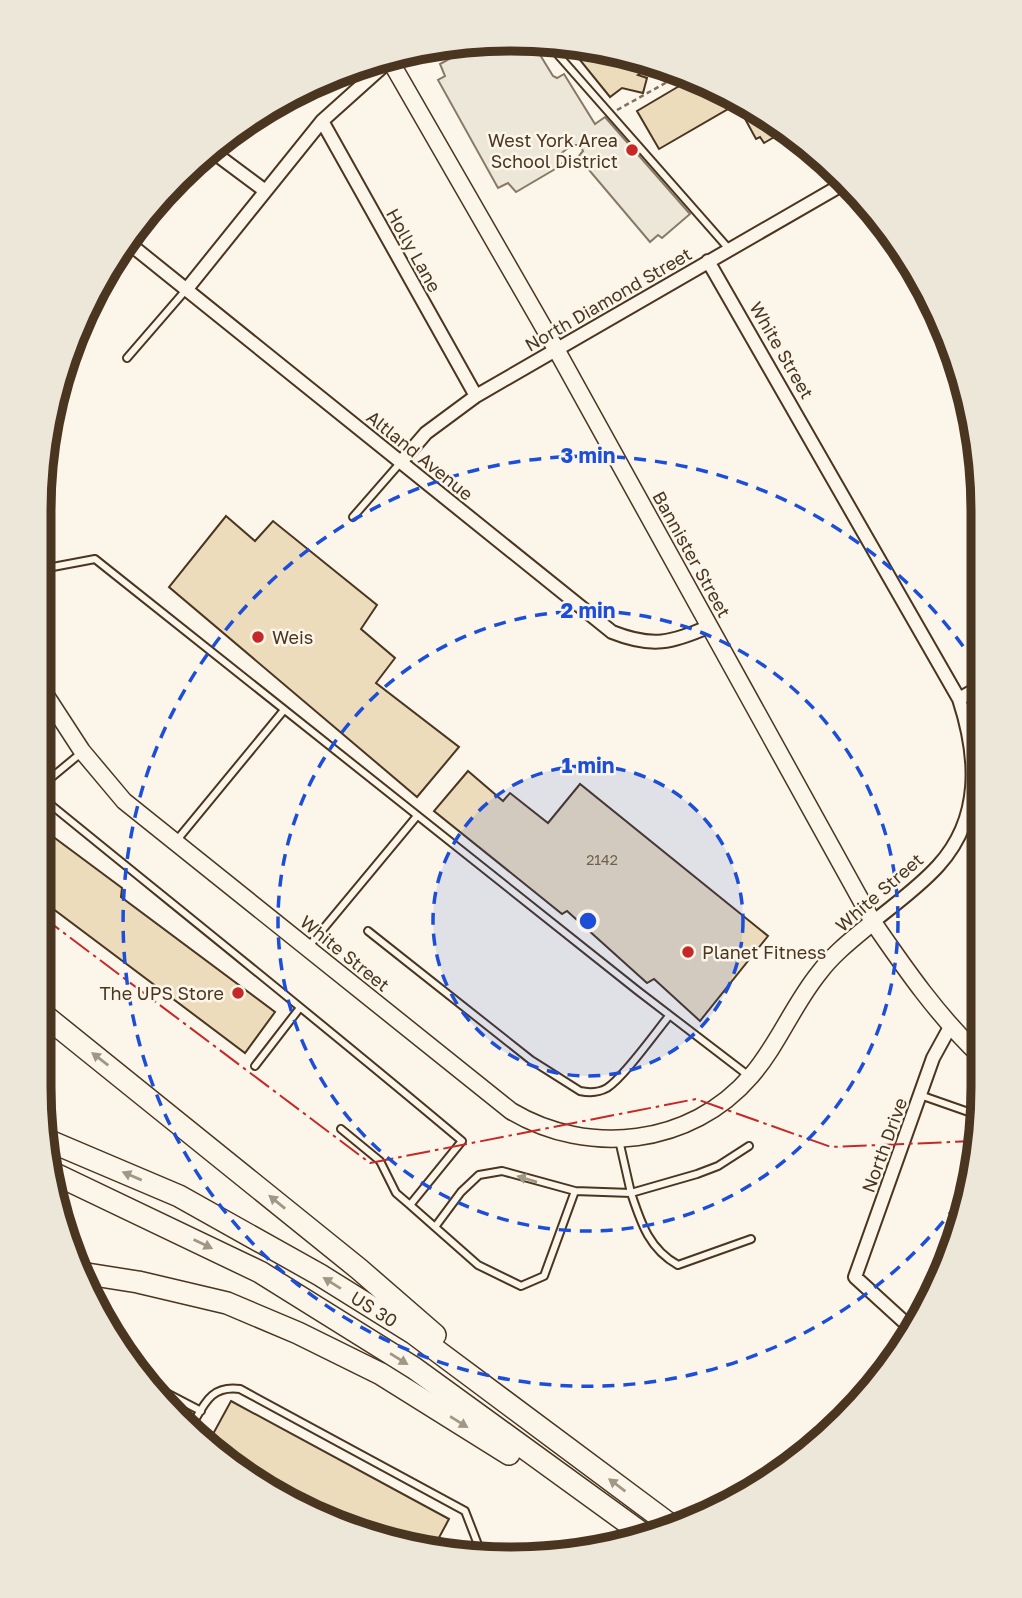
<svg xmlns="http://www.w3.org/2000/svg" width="1022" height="1598" viewBox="0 0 1022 1598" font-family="'Golos Text',sans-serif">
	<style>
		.parking { fill: #ede7d9; stroke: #887966; stroke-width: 2 }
		.building { fill: #ecdcbc; stroke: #4a3520; stroke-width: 2 }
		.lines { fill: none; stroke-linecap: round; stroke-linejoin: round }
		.lane-casing { stroke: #4a3520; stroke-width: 10 }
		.street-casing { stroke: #4a3520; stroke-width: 16 }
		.secondary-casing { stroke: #4a3520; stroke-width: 19 }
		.highway-casing { stroke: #4a3520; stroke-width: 24 }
		.path { stroke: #7f6f5c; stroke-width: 2.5; stroke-dasharray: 5 3.5; stroke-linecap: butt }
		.lane { stroke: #fbf6e9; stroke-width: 6 }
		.street { stroke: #fbf6e9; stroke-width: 12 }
		.secondary { stroke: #fbf6e9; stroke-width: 16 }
		.highway { stroke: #fbf6e9; stroke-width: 21 }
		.power { stroke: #c62828; stroke-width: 2; stroke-dasharray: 24 5 3.5 5; stroke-linecap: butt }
		.oneway { fill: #a29684 }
		.ring { fill: none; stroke: #1d4ed8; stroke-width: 3.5; stroke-dasharray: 12 9 }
		.poi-dot { fill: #c62828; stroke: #fbf6e9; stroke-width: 2.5 }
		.labels { text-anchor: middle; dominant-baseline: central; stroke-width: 5; stroke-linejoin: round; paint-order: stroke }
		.number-label { font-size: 14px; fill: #725f47 }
		.poi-label { font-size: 18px; fill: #4a3520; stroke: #fbf6e9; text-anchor: end }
		.street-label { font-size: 18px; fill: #4a3520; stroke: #fbf6e9 }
		.rim { fill: none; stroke: #4a3520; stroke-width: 9 }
		.centre { fill: #1d4ed8; stroke: #fbf6e9; stroke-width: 3.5 }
		.ring-label { font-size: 21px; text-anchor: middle; font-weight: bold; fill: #1d4ed8; stroke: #fbf6e9; stroke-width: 5; stroke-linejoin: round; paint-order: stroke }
	</style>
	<rect width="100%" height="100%" fill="#fbf6e9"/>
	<!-- parking -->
	<path class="parking" d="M531,40L553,76L557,78L564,74L595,124L605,117L690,214L662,238L658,235L650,242L578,157L583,151L580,145H572L559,155L558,159L562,165L516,192L508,183L498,188L438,80L445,76L440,64L480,42Z"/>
	<!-- building -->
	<path class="building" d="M567,44L634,55L656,63L638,75L647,78L643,93L622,88L610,97Z
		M683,73L720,87L788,129L764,143L760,137L756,139L737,104L659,149L637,111L686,82V78Z
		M226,516L255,541L273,521L377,605L361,629L395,658L376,683L459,747L417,797L169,587Z
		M468,771L503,801L510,793L548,823L580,784L768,936L700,1021L654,979L647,983L567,911L562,914L434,811Z
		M40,827L122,888L121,897L275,1012L245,1053L40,899Z
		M231,1401L449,1519L434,1547L359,1534L224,1462L207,1445Z"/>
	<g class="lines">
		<!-- lane casing -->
		<g class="lane-casing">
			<path id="lane" d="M545,40L729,249
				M127,358L185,291
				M353,517L401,462
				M42,569L95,559L638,991L749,1076
				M40,787L81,753
				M40,796C181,911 323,1024 462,1141L410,1205L478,1265L521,1286L544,1276L575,1191
				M177,840L284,710
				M368,931L531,1060L580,1091C589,1093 598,1093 607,1088C624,1077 655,1033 669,1016
				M309,946L417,816
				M255,1066L299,1009
				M920,1095L980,1116
				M341,1129L380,1161L396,1193L410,1205
				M749,1146L718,1166L697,1174L631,1193C641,1223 649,1249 678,1265L751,1239
				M435,1227L461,1192L479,1175L502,1171L575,1191L631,1193L619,1140
				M151,1385L201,1411
				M191,1427C204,1405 210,1385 240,1389L465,1511L482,1555"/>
		</g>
		<!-- street casing -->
		<g class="street-casing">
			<path id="street" d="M322,121L476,396
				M209,149L264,190
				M880,217L949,339
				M126,241L612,632C652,648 672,643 710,626
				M708,261L959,699C978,757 982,818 938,866C919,887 895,904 873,922
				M186,290L322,121L390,60
				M401,462L426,433L476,396L845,183
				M959,699L982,686
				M912,1329L855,1277L933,1058L950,1027"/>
		</g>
		<!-- secondary casing -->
		<g class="secondary-casing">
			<path id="secondary" d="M388,57L556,349L873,922C906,970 938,1016 980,1056
				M41,688L82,751L124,801L511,1111C588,1157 691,1146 751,1076C778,1045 793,1005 819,973C834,953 854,938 873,922"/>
		</g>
		<!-- highway casing -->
		<g class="highway-casing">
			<g id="highway">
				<path d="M39,1011L359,1269L435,1335"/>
				<path id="s1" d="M47,1140L179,1196L320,1275L413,1333L672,1526"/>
				<path d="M53,1173L260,1272L414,1368L647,1537"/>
				<path d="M81,1273L138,1282L227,1303L298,1333L381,1374L509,1454"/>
			</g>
		</g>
		<!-- path -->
		<path class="path" d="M617,110L669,81"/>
		<!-- lane -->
		<use href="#lane" class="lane"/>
		<!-- street -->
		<use href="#street" class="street"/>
		<!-- secondary -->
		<use href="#secondary" class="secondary"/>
		<!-- highway -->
		<use href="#highway" class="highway"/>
		<!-- power -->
		<path class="power" d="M40,915L370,1163L696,1099L831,1147L976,1141L980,1137"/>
	</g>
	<!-- one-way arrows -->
	<defs><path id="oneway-solid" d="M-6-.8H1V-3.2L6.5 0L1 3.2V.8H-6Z" transform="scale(1.75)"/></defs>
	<g class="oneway">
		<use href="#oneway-solid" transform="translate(100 1059) rotate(-142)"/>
		<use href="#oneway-solid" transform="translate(132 1176) rotate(-157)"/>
		<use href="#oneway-solid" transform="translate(527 1179) rotate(-163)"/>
		<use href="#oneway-solid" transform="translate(277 1202) rotate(-141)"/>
		<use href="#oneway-solid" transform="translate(203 1244) rotate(26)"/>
		<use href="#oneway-solid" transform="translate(332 1283) rotate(-148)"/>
		<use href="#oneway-solid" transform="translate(399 1359) rotate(32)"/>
		<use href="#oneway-solid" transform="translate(459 1422) rotate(32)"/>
		<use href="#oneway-solid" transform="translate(617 1485) rotate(-143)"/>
	</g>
	<!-- distance rings -->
	<circle cx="588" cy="921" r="155" fill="#1d4ed8" fill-opacity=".12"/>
	<g class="ring">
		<circle cx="588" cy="921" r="155"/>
		<circle cx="588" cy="921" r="310"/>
		<path d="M969 1188A465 465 0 1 1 980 671"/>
	</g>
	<!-- markers -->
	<g class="poi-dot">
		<circle cx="632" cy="150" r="7"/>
		<circle cx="258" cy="637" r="7"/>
		<circle cx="688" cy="952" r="7"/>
		<circle cx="238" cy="993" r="7"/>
	</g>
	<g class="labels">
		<!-- number labels -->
		<g class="number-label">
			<text x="602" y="859">2142</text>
		</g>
		<!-- poi labels -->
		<g class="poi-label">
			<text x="618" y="140">West York Area<tspan x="618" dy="21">School District</tspan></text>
			<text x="272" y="637" text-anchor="start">Weis</text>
			<text x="702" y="952" text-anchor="start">Planet Fitness</text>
			<text x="224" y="993">The UPS Store</text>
		</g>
		<!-- street labels -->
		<g class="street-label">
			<text transform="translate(414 250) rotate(61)">Holly Lane</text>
			<text transform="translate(608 299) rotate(-30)">North Diamond Street</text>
			<text transform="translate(782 350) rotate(60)">White Street</text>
			<text transform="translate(420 455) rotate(39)">Altland Avenue</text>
			<text transform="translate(692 554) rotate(61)">Bannister Street</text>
			<text transform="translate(879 892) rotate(-41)">White Street</text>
			<text transform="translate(345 953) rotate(39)">White Street</text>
			<text transform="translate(884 1145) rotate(-70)">North Drive</text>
			<text stroke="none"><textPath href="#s1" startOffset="369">US 30</textPath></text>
		</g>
	</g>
	<!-- crop -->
	<path d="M0 0H1022V1598H0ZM511 51H511A460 460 0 0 1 971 511V1087A460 460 0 0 1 511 1547H511A460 460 0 0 1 51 1087V511A460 460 0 0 1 511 51Z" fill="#ede7d9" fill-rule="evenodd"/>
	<path class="rim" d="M511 51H511A460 460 0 0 1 971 511V1087A460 460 0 0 1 511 1547H511A460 460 0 0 1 51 1087V511A460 460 0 0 1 511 51Z"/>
	<circle cx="588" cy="921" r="10" class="centre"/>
	<g class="ring-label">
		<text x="588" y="463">3 min</text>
		<text x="588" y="618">2 min</text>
		<text x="588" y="773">1 min</text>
	</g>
</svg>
